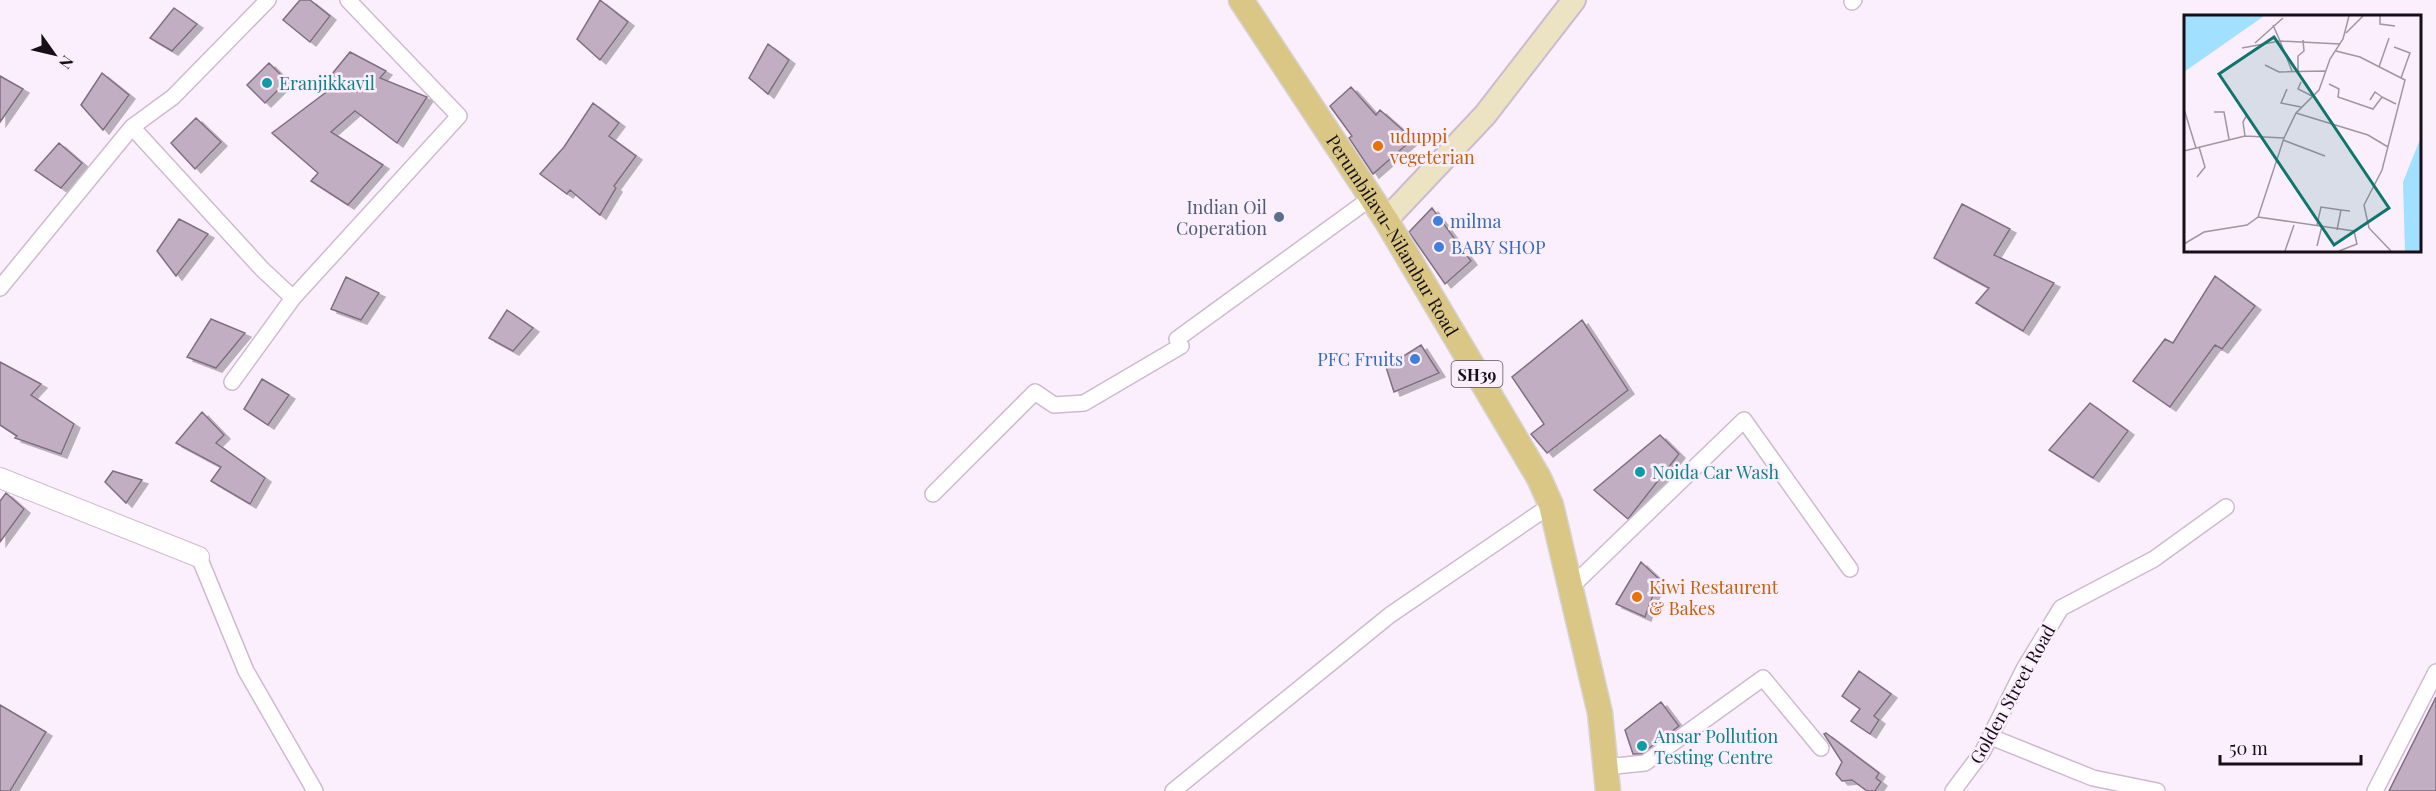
<svg xmlns="http://www.w3.org/2000/svg" width="2436" height="791" viewBox="0 0 2436 791" font-family="'Playfair Display',serif">
	<style>
		.building { fill: #c2aec3; stroke: #806e82; stroke-width: 1.5; filter: url(#shadow) }
		.lines { fill: none; stroke-linecap: round; stroke-linejoin: round }
		.minor-casing { stroke: #cebad0; stroke-width: 18 }
		.tertiary-casing { stroke: #cebad0; stroke-width: 22 }
		.secondary-casing { stroke: #cebad0; stroke-width: 26 }
		.primary-casing { stroke: #d5d4d5; stroke-width: 27 }
		.minor { stroke: #fff; stroke-width: 15 }
		.tertiary { stroke: #fff; stroke-width: 20 }
		.secondary { stroke: #ece3c2; stroke-width: 22 }
		.primary { stroke: #dac786; stroke-width: 24 }
		.culture-dot { fill: #0f9aa8; stroke: #fceffd; stroke-width: 2 }
		.food-dot { fill: #e8710a; stroke: #fceffd; stroke-width: 2 }
		.service-dot { fill: #5c6f8a; stroke: #fceffd; stroke-width: 2 }
		.shop-dot { fill: #3f7fe0; stroke: #fceffd; stroke-width: 2 }
		.labels { text-anchor: middle; dominant-baseline: central; stroke-width: 5; stroke-linejoin: round; paint-order: stroke }
		.shield { fill: #fceffd; stroke: #5b525b; stroke-width: 1.5 }
		.shield-label { font-size: 16px; font-weight: bold; fill: #160f16 }
		.culture-label { font-size: 18px; fill: #0d838f; stroke: #fceffd; text-anchor: start }
		.food-label { font-size: 18px; fill: #c56008; stroke: #fceffd; text-anchor: start }
		.service-label { font-size: 18px; fill: #4e5e75; stroke: #fceffd; text-anchor: end }
		.shop-label { font-size: 18px; fill: #366cbe; stroke: #fceffd; text-anchor: start }
		.street-label { font-size: 18px; fill: #160f16; stroke: #fceffd }
		.inset-road { fill: none; stroke: #a095a1; stroke-width: 1.5 }
		.view { fill: #0f766e; fill-opacity: 0.15; stroke: #0f766e; stroke-width: 3 }
		.inset-edge { fill: none; stroke: #160f16; stroke-width: 3 }
	</style>
	<defs>
		<filter id="shadow"><feDropShadow dx="6" dy="4" stdDeviation="0" flood-color="#0004"/></filter>
	</defs>
	<rect width="100%" height="100%" fill="#fceffd"/>
	<!-- building -->
	<path class="building" d="M300,0H310L330,16L310,42L283,20Z
		M600,0L628,22L600,60L577,39Z
		M174,8L197,24L172,51L150,38Z
		M768,44L789,60L768,94L749,78Z
		M350,52L386,71L380,78L427,97L397,143L355,111L331,132L383,165L348,205L311,181L318,173L272,133L329,90L323,85Z
		M269,63L287,81L265,103L247,85Z
		M102,73L129,95L103,130L81,105Z
		M0,76L23,89L0,122Z
		M1351,87L1376,115L1380,110L1413,139L1373,174L1349,138L1352,136L1330,106Z
		M593,103L619,123L609,136L636,156L614,186L616,188L600,215L570,190L567,194L540,174L564,147Z
		M196,118L221,142L195,169L171,143Z
		M59,143L82,163L61,188L35,170Z
		M1962,204L2010,229L1994,255L2054,283L2023,331L1976,303L1989,288L1934,258Z
		M1432,208L1471,261L1445,284L1409,232Z
		M179,219L208,234L176,276L157,251Z
		M2215,276L2255,306L2222,349L2215,345L2170,407L2133,381L2165,339L2173,343Z
		M346,277L379,293L361,320L331,309Z
		M507,310L533,328L513,351L489,338Z
		M211,319L245,333L216,368L187,357Z
		M1582,320L1628,390L1547,453L1531,434L1544,424L1512,377Z
		M1421,345L1439,373L1394,392L1386,367Z
		M0,362L41,384L31,395L74,424L61,454L15,438L17,436L0,425Z
		M262,379L289,395L268,425L244,409Z
		M2090,403L2128,431L2093,478L2049,450Z
		M202,412L224,435L216,443L265,478L250,504L211,481L221,467L176,443Z
		M1660,435L1679,454L1628,519L1594,490Z
		M113,471L142,480L126,503L105,482Z
		M6,493L24,509L0,542V501Z
		M1641,562L1659,579L1645,617L1616,604Z
		M1859,671L1891,694L1874,716L1879,720L1870,734L1851,721L1860,709L1842,696Z
		M2436,697V791H2389Z
		M1661,702L1679,726L1641,754H1633L1625,730Z
		M0,705L46,732L10,791H0Z
		M1826,733L1879,773L1876,778L1881,782L1875,791H1867L1852,780L1842,781L1836,774L1842,762L1824,734Z"/>
	<g class="lines">
		<!-- minor casing -->
		<g class="minor-casing">
			<path id="minor" d="M1852,2L1854,0
				M132,127L262,269L293,298L232,382
				M0,288L132,127L173,97L268,0
				M293,298L459,116L348,0
				M933,494L1035,392L1054,405L1084,403L1181,346L1177,339L1371,198
				M199,557L246,671L315,791
				M1571,587L1744,420L1850,569
				M1991,737L2093,778L2157,791
				M1605,767L1645,763L1763,678L1821,748
				M1173,791L1390,615L1551,505
				M1953,791L1983,751L2024,669L2061,608L2154,559L2226,507
				M2375,791L2436,672"/>
		</g>
		<!-- tertiary casing -->
		<g class="tertiary-casing">
			<path id="tertiary" d="M0,478L199,557"/>
		</g>
		<!-- secondary casing -->
		<g class="secondary-casing">
			<path id="secondary" d="M1386,220L1485,115L1574,0"/>
		</g>
		<!-- primary casing -->
		<g class="primary-casing">
			<g id="primary">
				<path id="s1" d="M1241,0L1386,220L1539,478L1551,505L1600,713L1608,791"/>
			</g>
		</g>
		<!-- minor -->
		<use href="#minor" class="minor"/>
		<!-- tertiary -->
		<use href="#tertiary" class="tertiary"/>
		<!-- secondary -->
		<use href="#secondary" class="secondary"/>
		<!-- primary -->
		<use href="#primary" class="primary"/>
	</g>
	<!-- markers -->
	<g class="culture-dot">
		<circle cx="267" cy="83" r="6"/>
		<circle cx="1640" cy="472" r="6"/>
		<circle cx="1642" cy="746" r="6"/>
	</g>
	<g class="food-dot">
		<circle cx="1378" cy="146" r="6"/>
		<circle cx="1637" cy="597" r="6"/>
	</g>
	<circle class="service-dot" cx="1279" cy="217" r="6"/>
	<g class="shop-dot">
		<circle cx="1438" cy="221" r="6"/>
		<circle cx="1439" cy="247" r="6"/>
		<circle cx="1415" cy="359" r="6"/>
	</g>
	<g class="labels">
		<!-- shield labels -->
		<rect class="shield" x="1451.5" y="361" width="51" height="26" rx="4.5"/>
		<g class="shield-label">
			<text x="1477" y="374">SH39</text>
		</g>
		<!-- culture labels -->
		<g class="culture-label">
			<text x="279" y="83">Eranjikkavil</text>
			<text x="1652" y="472">Noida Car Wash</text>
			<text x="1654" y="736">Ansar Pollution<tspan x="1654" dy="21">Testing Centre</tspan></text>
		</g>
		<!-- food labels -->
		<g class="food-label">
			<text x="1390" y="136">uduppi<tspan x="1390" dy="21">vegeterian</tspan></text>
			<text x="1649" y="587">Kiwi Restaurent<tspan x="1649" dy="21">&amp; Bakes</tspan></text>
		</g>
		<!-- service labels -->
		<g class="service-label">
			<text x="1267" y="207">Indian Oil<tspan x="1267" dy="21">Coperation</tspan></text>
		</g>
		<!-- shop labels -->
		<g class="shop-label">
			<text x="1450" y="221">milma</text>
			<text x="1451" y="247">BABY SHOP</text>
			<text x="1403" y="359" text-anchor="end">PFC Fruits</text>
		</g>
		<!-- street labels -->
		<g class="street-label">
			<text stroke="none"><textPath href="#s1" startOffset="280">Perumbilavu-Nilambur Road</textPath></text>
			<text transform="translate(2012 694) rotate(-61)">Golden Street Road</text>
		</g>
	</g>
	<!-- overview -->
	<g transform="translate(2184 15)">
		<rect width="237" height="237" fill="#fceffd"/>
		<path d="M0,1H80L0,57ZM237,122V236H221L219,167Z" fill="#a1e0ff"/>
		<path class="inset-road" d="M196,1V9L211,11M162,18L179,1M71,28L99,3M210,32L226,38L217,63M58,33L96,26L89,10M152,36L176,42L221,65L198,155L180,190L185,213L207,236M81,50L95,57L141,56M195,52L205,23M108,56L96,26L156,29M114,56V41L120,36L119,25M117,67L114,74L128,81M145,69L155,74L154,82L189,94L198,82L212,89M103,74L97,88L117,92M186,85L191,77L198,82M0,94L12,133M30,97H40L45,124M112,98L184,120L204,132M61,121L59,107L63,100M99,125L141,141M0,136L61,121L100,123M13,162L21,152L15,132M74,202L170,216L173,229L155,236M133,210L137,192L157,195M153,215L157,195L166,196M0,229L20,217L63,210L74,202L100,123L112,98L135,75L146,44L159,24L165,1M133,231L138,211M101,236L110,210"/>
		<path class="view" d="M90,22L205,193L150,230L35,59Z"/>
		<rect width="237" height="237" class="inset-edge"/>
	</g>
	<!-- north arrow -->
	<g transform="translate(54 54) rotate(124)" stroke="#fceffd" stroke-width="4.5" paint-order="stroke">
	<path d="M0-4.5L10 22L0 15L-10 22Z" fill="#160f16"/>
	<text y="-9" font-size="16" font-weight="bold" text-anchor="middle" fill="#160f16">N</text>
	</g>
	<!-- scale -->
	<path d="M2220 755v9h141v-9" fill="none" stroke="#160f16" stroke-width="3"/>
	<text x="2229" y="755" font-size="18" fill="#160f16" stroke="#fceffd" stroke-width="4.5" paint-order="stroke">50 m</text>
</svg>
